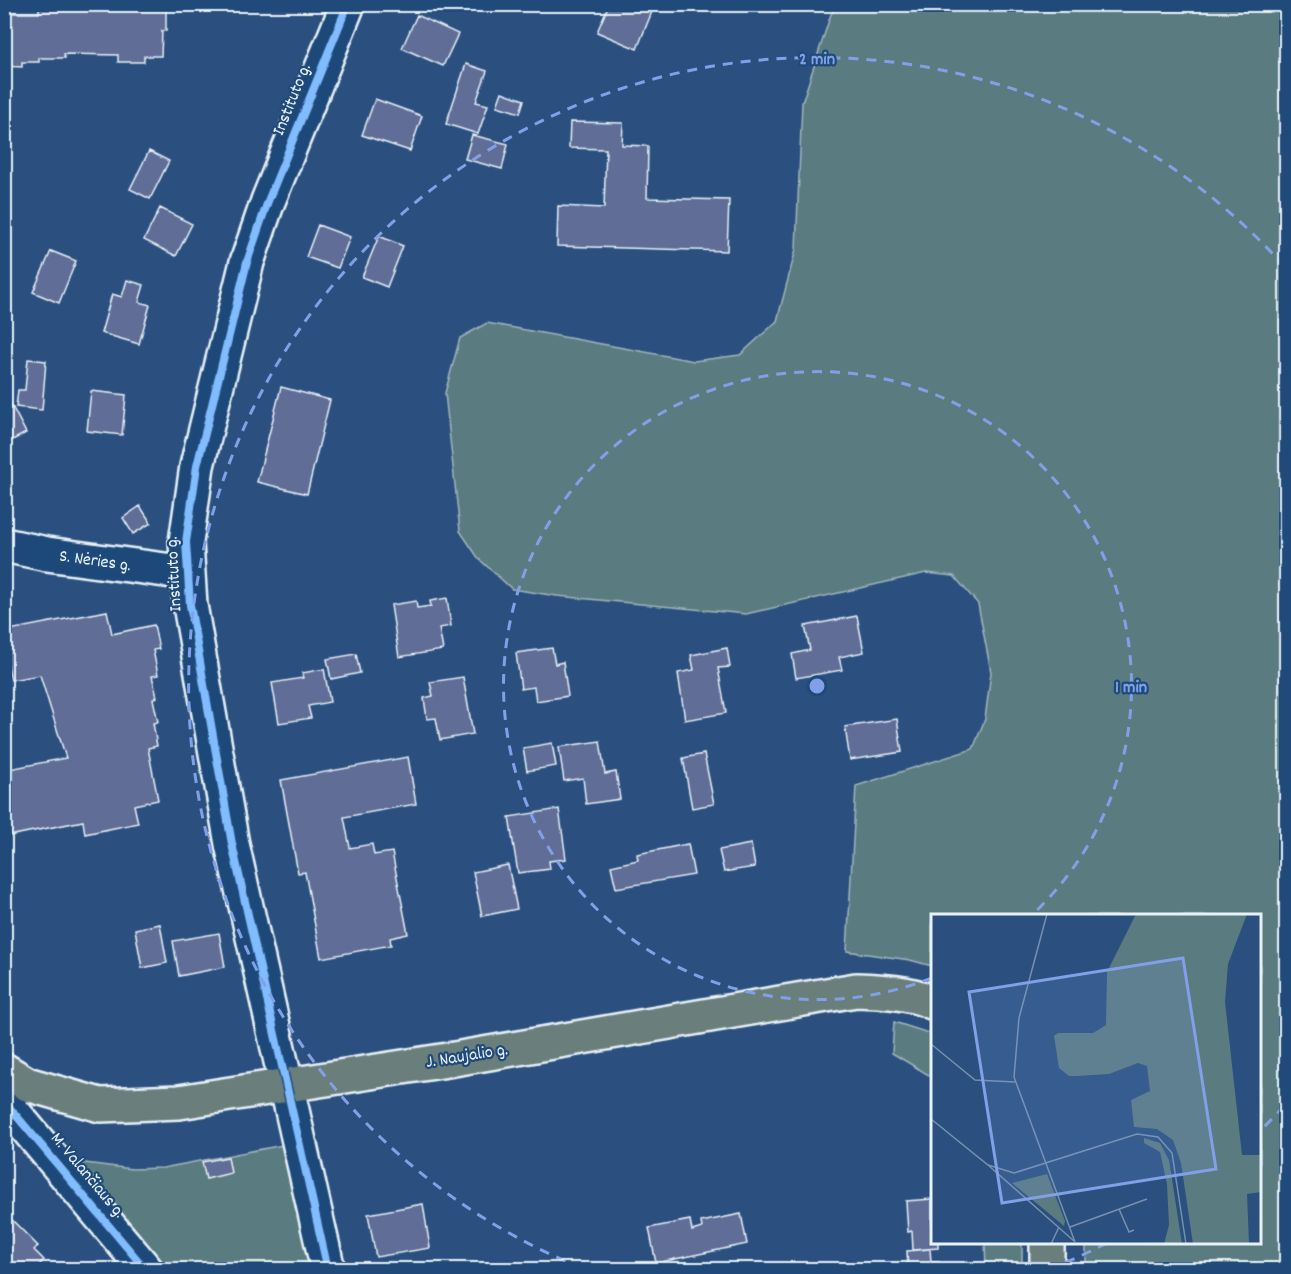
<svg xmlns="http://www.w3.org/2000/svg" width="1291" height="1274" viewBox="0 0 1291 1274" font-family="Dekko,sans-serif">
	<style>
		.green { fill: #5a7b80; stroke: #a1b6bc; stroke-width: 1.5 }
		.building { fill: #5f6d97; stroke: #e8f1f8; stroke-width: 1.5 }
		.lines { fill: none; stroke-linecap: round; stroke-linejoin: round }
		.minor-casing { stroke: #e8f1f8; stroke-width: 38 }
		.major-casing { stroke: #e8f1f8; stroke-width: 38 }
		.minor { stroke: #1f4a7a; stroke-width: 33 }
		.major { stroke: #6b7f7c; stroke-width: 33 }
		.cycleway-casing { stroke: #1f4a7a; stroke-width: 11 }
		.cycleway { stroke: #80bcff; stroke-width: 8 }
		.ring { fill: none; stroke: #82a0e8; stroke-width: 3; stroke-dasharray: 10 8 }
		.labels { text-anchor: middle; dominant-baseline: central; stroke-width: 4.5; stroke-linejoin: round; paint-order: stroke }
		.street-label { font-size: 18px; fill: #e8f1f8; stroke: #1f4a7a }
		.inset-road { fill: none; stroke: #7790af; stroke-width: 1.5 }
		.view { fill: #82a0e8; fill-opacity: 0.15; stroke: #82a0e8; stroke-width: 3 }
		.inset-edge { fill: none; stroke: #e8f1f8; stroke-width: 3 }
		.centre { fill: #82a0e8; stroke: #1f4a7a; stroke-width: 3 }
		.ring-label { font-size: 18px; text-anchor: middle; font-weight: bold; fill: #82a0e8; stroke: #1f4a7a; stroke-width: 4.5; stroke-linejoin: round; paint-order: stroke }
	</style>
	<rect width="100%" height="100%" fill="#2b507f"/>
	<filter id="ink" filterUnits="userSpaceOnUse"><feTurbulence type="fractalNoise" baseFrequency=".0167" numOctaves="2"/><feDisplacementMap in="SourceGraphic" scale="12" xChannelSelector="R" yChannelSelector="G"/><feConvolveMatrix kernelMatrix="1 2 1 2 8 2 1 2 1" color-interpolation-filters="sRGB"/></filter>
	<g filter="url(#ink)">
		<!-- green -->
		<path class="green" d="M839,4L1286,5V1269H1086V1243L1260,1242V916H932V966L910,960L847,951L856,786L973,749L985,719L991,672L978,604L954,576L926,573L746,614L557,596L512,589L479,559L460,531L445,393L460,338L487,323L694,361L740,355L777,321L796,249L802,103L831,14Z
			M894,1022L932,1034V1077L892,1053Z
			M288,1144L316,1269H160L77,1162L132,1169L163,1168Z
			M985,1243H1022V1269H986Z"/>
		<!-- building -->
		<path class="building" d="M104,4L166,7V31H162L161,56H144V62H118V55L64,54L65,58H39V62H22V67L4,66V13H39V5Z
			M609,4H655L637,49L597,32Z
			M417,15L458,34L443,66L402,48Z
			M466,64L487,71L476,102L488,105L478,134L446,124Z
			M502,92L524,100L520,113L497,106Z
			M375,99L422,116L410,151L362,135Z
			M570,122L623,123L622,145L648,146L647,198L729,200L727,251L557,246L558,206L604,208L606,149L569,148Z
			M472,135L508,144L502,169L465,159Z
			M149,151L169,161L150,199L130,189Z
			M160,208L192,224L176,256L144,240Z
			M318,225L350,237L338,268L306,257Z
			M379,236L403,246L387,287L362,277Z
			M51,251L76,261L59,303L33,292Z
			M127,280L144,285L139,302L150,305L139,344L101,333L112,294L122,297Z
			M28,359L46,361L42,410L16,407L18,390H25Z
			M281,387L330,400L307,494L257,482Z
			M4,391L26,433L5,444L4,443Z
			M91,391L126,395L122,435L87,431Z
			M140,506L151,523L133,534L123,518Z
			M447,598L451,626L439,628L443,650L399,657L391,605L416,601L417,608L431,606L430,601Z
			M107,611L112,634L154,625L159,649L153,650L158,675L152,676L157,697L153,699L158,722L153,723L157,746L148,748L158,800L134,805L138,823L85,834L83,821L4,837V770L66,758L40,675L11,680L4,648V631Z
			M857,616L864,652L839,657L842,670L796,678L792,654L810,650L805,626Z
			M552,648L555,664L563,662L568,696L536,701L534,687L521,689L516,653Z
			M727,648L730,667L718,668L726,713L685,720L678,673L694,670L691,655Z
			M356,654L360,673L331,679L327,659Z
			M324,669L330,702L308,706L311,718L279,723L272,683L303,678L302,673Z
			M463,677L473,734L440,740L436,718L427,719L424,698L433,696L430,682Z
			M897,719L902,752L850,760L845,727Z
			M600,741L605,774L616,772L620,799L586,804L583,778L564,781L559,747Z
			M552,743L556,766L527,771L523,748Z
			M704,754L714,804L692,808L683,758Z
			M408,757L416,804L344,817L350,848L372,844L374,855L392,852L408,934L390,938L391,945L321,958L305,872L298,873L281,780Z
			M559,809L566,859L549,861L550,869L518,873L509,817Z
			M688,844L694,875L616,888L611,866L638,860L637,854Z
			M751,844L755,867L724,872L719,850Z
			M508,865L517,909L482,916L473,872Z
			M160,924L167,963L142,968L135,929Z
			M219,933L225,967L179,976L173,941Z
			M228,1157L231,1173L206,1179L202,1162Z
			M932,1199V1242H938V1248L913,1250L912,1231L908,1232L906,1201Z
			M423,1204L430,1248L376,1257L368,1214Z
			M4,1212L38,1246L34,1250L44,1260L34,1270H4Z
			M741,1214L747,1244L656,1263L649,1228L690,1220L692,1231L702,1228L701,1222Z
			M930,1249L931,1262H939V1270H908L907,1251Z"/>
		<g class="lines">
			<!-- minor casing -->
			<g class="minor-casing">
				<path id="minor" d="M4,545L47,554L187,573
					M4,1101L146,1270
					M328,1270L232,844L190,605L186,542L197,466L247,262L268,201L348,4"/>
			</g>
			<!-- major casing -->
			<g class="major-casing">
				<path id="major" d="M4,1070L27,1084L100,1105L179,1102L454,1059L856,990C882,991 909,992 932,1002
					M1047,1270V1242"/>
			</g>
			<!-- minor -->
			<use href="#minor" class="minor"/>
			<!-- major -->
			<use href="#major" class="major"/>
			<!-- cycleway casing -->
			<g class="cycleway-casing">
				<path id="cycleway" d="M4,1101L146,1270
					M328,1270L232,844L190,605L186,542L197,466L247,262L268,201L348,4"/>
			</g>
			<!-- cycleway -->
			<use href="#cycleway" class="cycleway"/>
		</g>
	</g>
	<!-- distance rings -->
	<g class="ring">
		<path d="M932 978A314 314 0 1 1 1033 914"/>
		<path d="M1284 1106A628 628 0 0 1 1261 1130M1107 1243A628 628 0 0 1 1052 1268M582 1268A628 628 0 1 1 1284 266"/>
	</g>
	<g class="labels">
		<!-- street labels -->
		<g class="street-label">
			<text transform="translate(293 100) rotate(-68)">Instituto g.</text>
			<text transform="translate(95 562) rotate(8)">S. Nėries g.</text>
			<text transform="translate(175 574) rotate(-93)">Instituto g.</text>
			<text transform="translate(467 1057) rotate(-9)">J. Naujalio g.</text>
			<text transform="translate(87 1176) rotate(50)">M. Valančiaus g.</text>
		</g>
	</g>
	<!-- overview -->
	<g transform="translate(931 914)">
		<rect width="330" height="330" fill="#2b507f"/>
		<path d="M205,0H316L297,50L294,88L311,241H330V278L316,280L318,330H262L250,249L242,226L226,215L203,213L200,186L219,177L216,152L207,149L178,160L146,162H138L128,154L123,122L127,119H162L175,111L176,58ZM213,224L229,229L238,246L251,330H233L238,311L236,270L229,238L213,229ZM116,260L134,307L133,312L81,269Z" fill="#5a7b80"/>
		<path class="inset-road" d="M116,0L88,104L83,163L144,328M0,130L44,166L84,168M0,205L57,251L83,259L206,220L227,223L241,239L255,330M58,252L143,327M188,295L198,318L203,316M139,313L216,285M120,330L128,313"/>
		<path class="view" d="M252,44L285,255L71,289L38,78Z"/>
		<rect width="330" height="330" class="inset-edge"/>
	</g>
	<circle cx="817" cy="686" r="9" class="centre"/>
	<g class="ring-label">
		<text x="817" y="64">2 min</text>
		<text x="1131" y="692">1 min</text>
	</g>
	<!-- margin -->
	<rect width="1291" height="1274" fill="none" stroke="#1f4a7a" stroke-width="24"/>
	<rect x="12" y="12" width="1267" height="1250" fill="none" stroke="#e8f1f8" stroke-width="2" filter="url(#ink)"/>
</svg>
